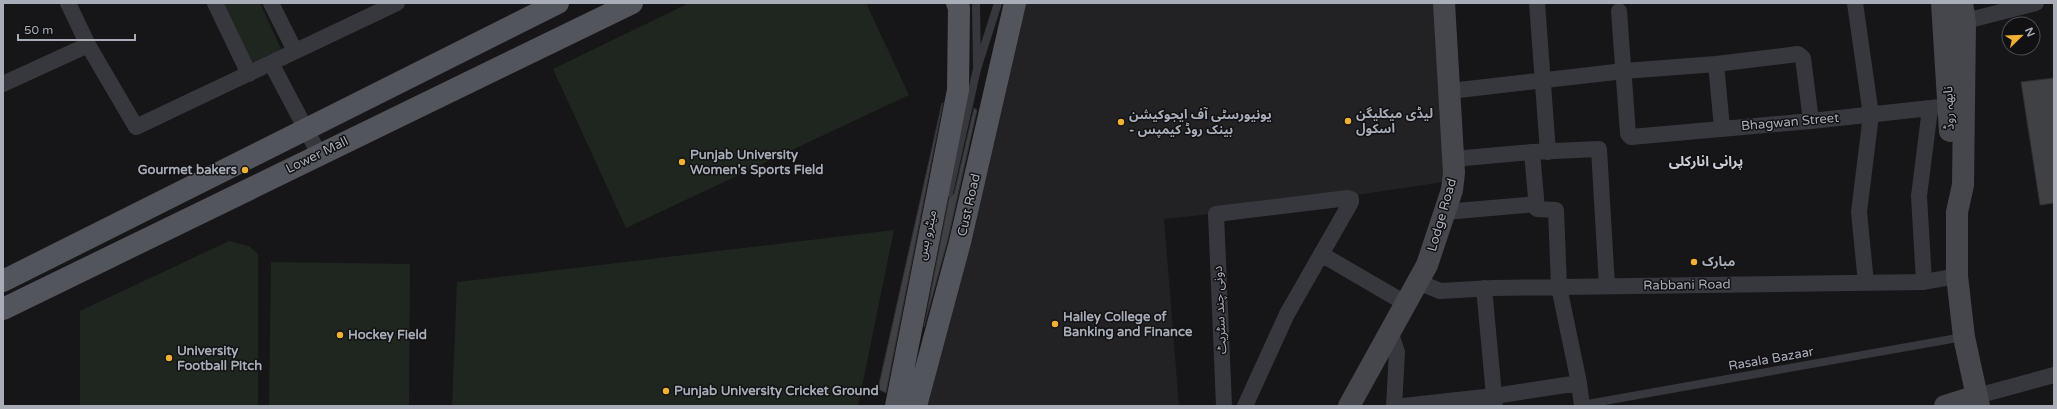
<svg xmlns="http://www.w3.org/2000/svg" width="2057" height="409" viewBox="0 0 2057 409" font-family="'Varela Round','Noto Sans Arabic',sans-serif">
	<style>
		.built { fill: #222225 }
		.green { fill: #1e261f }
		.building { fill: #404145; stroke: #303034 }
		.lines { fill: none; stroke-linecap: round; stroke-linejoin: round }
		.lane { stroke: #37383d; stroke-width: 8 }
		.street { stroke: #37383d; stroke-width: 16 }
		.secondary { stroke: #45474d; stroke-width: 22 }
		.primary { stroke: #53555c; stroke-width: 22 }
		.lane-bridge { stroke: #37383d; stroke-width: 8 }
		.poi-dot { fill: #f2b134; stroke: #111113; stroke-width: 1.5 }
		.labels { text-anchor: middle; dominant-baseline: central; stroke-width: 3; stroke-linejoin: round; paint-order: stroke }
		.street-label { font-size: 13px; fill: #a8adb8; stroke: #111113 }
		.poi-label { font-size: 13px; font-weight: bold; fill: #a8adb8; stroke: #111113; text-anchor: start }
		.neighbourhood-label { font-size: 14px; font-weight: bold; fill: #c9ccd4; stroke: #111113 }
	</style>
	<rect width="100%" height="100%" fill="#161618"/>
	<!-- built -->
	<path class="built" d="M1015,3H1434L1444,182L1268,208L1164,219L1179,406H916Z"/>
	<!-- green -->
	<path class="green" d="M222,3H260L281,49L251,63Z
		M689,3H866L909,95L626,228L553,69Z
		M894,230L858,406H452L457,282Z
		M229,241L249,246L258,254V406H80V311Z
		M271,262L410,264L409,406H269Z"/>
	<!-- building -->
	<path class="building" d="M2054,78V203L2040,205L2021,82Z
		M942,103H943L886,393L878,389Z
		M974,108L977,110L948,239L924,327L949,198L954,194Z"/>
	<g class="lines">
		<!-- lane -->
		<path class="lane" d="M949,193L977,69L976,3
			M1582,405L1963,337"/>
		<!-- street -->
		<path class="street" d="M68,3L88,45L136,127L397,3
			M215,3L249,74
			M271,3L295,51
			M1537,3L1548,152
			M1855,3L1871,115L1859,212L1866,283
			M1619,11L1628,134L1631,137L1811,121L1949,106
			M1954,24L2036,3
			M271,63L319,154
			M1716,64L1722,128
			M3,84L88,45
			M1450,91L1624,71L1716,64L1798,54L1803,58L1811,121
			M1532,152L1537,209L1556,210L1559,287L1579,383L1582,406
			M1453,159L1532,152L1599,149L1607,286
			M1445,212L1537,204
			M1321,254L1405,303
			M1418,282L1440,291L1493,288L1924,282L1957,276
			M1924,282L1919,196L1930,109
			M1484,288L1495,406
			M1390,331L1397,352L1394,406
			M1977,396L2054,375
			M1224,406L1216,214L1348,198L1351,199V202L1287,314L1245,406
			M1403,406L1494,396L1579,383"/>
		<!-- secondary -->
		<path class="secondary" d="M1942,3L1950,131
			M1962,3L1965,23L1963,185L1957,212V276L1964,337L1979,406
			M1349,406L1427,265L1452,190L1454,173L1444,3
			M1945,406L1977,396"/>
		<!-- primary -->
		<path class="primary" d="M3,281L558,3
			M3,309L632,3
			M896,406L958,90L959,8L957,3
			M916,406L960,242L1015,3"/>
		<!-- lane-bridge -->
		<path class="lane-bridge" d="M977,69L998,3"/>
	</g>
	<!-- markers -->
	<g class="poi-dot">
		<circle cx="1348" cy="121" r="4"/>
		<circle cx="1121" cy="122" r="4"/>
		<circle cx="682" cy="162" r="4"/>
		<circle cx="245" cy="170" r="4"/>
		<circle cx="1694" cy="262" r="4"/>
		<circle cx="1055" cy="324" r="4"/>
		<circle cx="340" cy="335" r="4"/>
		<circle cx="169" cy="358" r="4"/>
		<circle cx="666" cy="391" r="4"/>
	</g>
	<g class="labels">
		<!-- street labels -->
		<g class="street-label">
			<text transform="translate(1949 108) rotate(-92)">نابھہ روڈ</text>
			<text transform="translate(1790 122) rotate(-5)">Bhagwan Street</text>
			<text transform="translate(317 155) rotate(-26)">Lower Mall</text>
			<text transform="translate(969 205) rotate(-77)">Cust Road</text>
			<text transform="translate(1442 215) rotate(-74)">Lodge Road</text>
			<text transform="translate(927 235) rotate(-77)">میٹرو بس</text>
			<text transform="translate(1687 285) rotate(-1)">Rabbani Road</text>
			<text transform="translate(1220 310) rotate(-93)">دونی چند سٹریٹ</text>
			<text transform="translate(1771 359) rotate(-10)">Rasala Bazaar</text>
		</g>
		<!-- poi labels -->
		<g class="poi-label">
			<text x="1356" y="114">لیڈی میکلیگن<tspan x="1356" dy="15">اسکول</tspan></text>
			<text x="1129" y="115">یونیورسٹی آف ایجوکیشن<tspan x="1129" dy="15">- بینک روڈ کیمپس</tspan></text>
			<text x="690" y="155">Punjab University<tspan x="690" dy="15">Women's Sports Field</tspan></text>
			<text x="237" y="170" text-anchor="end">Gourmet bakers</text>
			<text x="1702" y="262">مبارک</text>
			<text x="1063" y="317">Hailey College of<tspan x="1063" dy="15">Banking and Finance</tspan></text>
			<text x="348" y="335">Hockey Field</text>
			<text x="177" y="351">University<tspan x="177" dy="15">Football Pitch</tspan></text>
			<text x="674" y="391">Punjab University Cricket Ground</text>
		</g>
		<!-- neighbourhood labels -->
		<g class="neighbourhood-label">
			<text x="1706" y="161">پرانی انارکلی</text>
		</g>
	</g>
	<!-- border -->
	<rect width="2057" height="409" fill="none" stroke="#a8adb8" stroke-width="8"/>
	<!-- north arrow -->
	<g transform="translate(2021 36) rotate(67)"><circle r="19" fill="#111113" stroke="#4d4f55"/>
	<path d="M0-3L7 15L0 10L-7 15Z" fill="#f2b134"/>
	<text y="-6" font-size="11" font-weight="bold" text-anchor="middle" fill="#a8adb8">N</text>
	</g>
	<!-- scale -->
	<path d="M18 34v6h117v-6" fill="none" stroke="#a8adb8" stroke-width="2"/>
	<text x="24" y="34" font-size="12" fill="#a8adb8" stroke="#111113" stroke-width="3" paint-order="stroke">50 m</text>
</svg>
